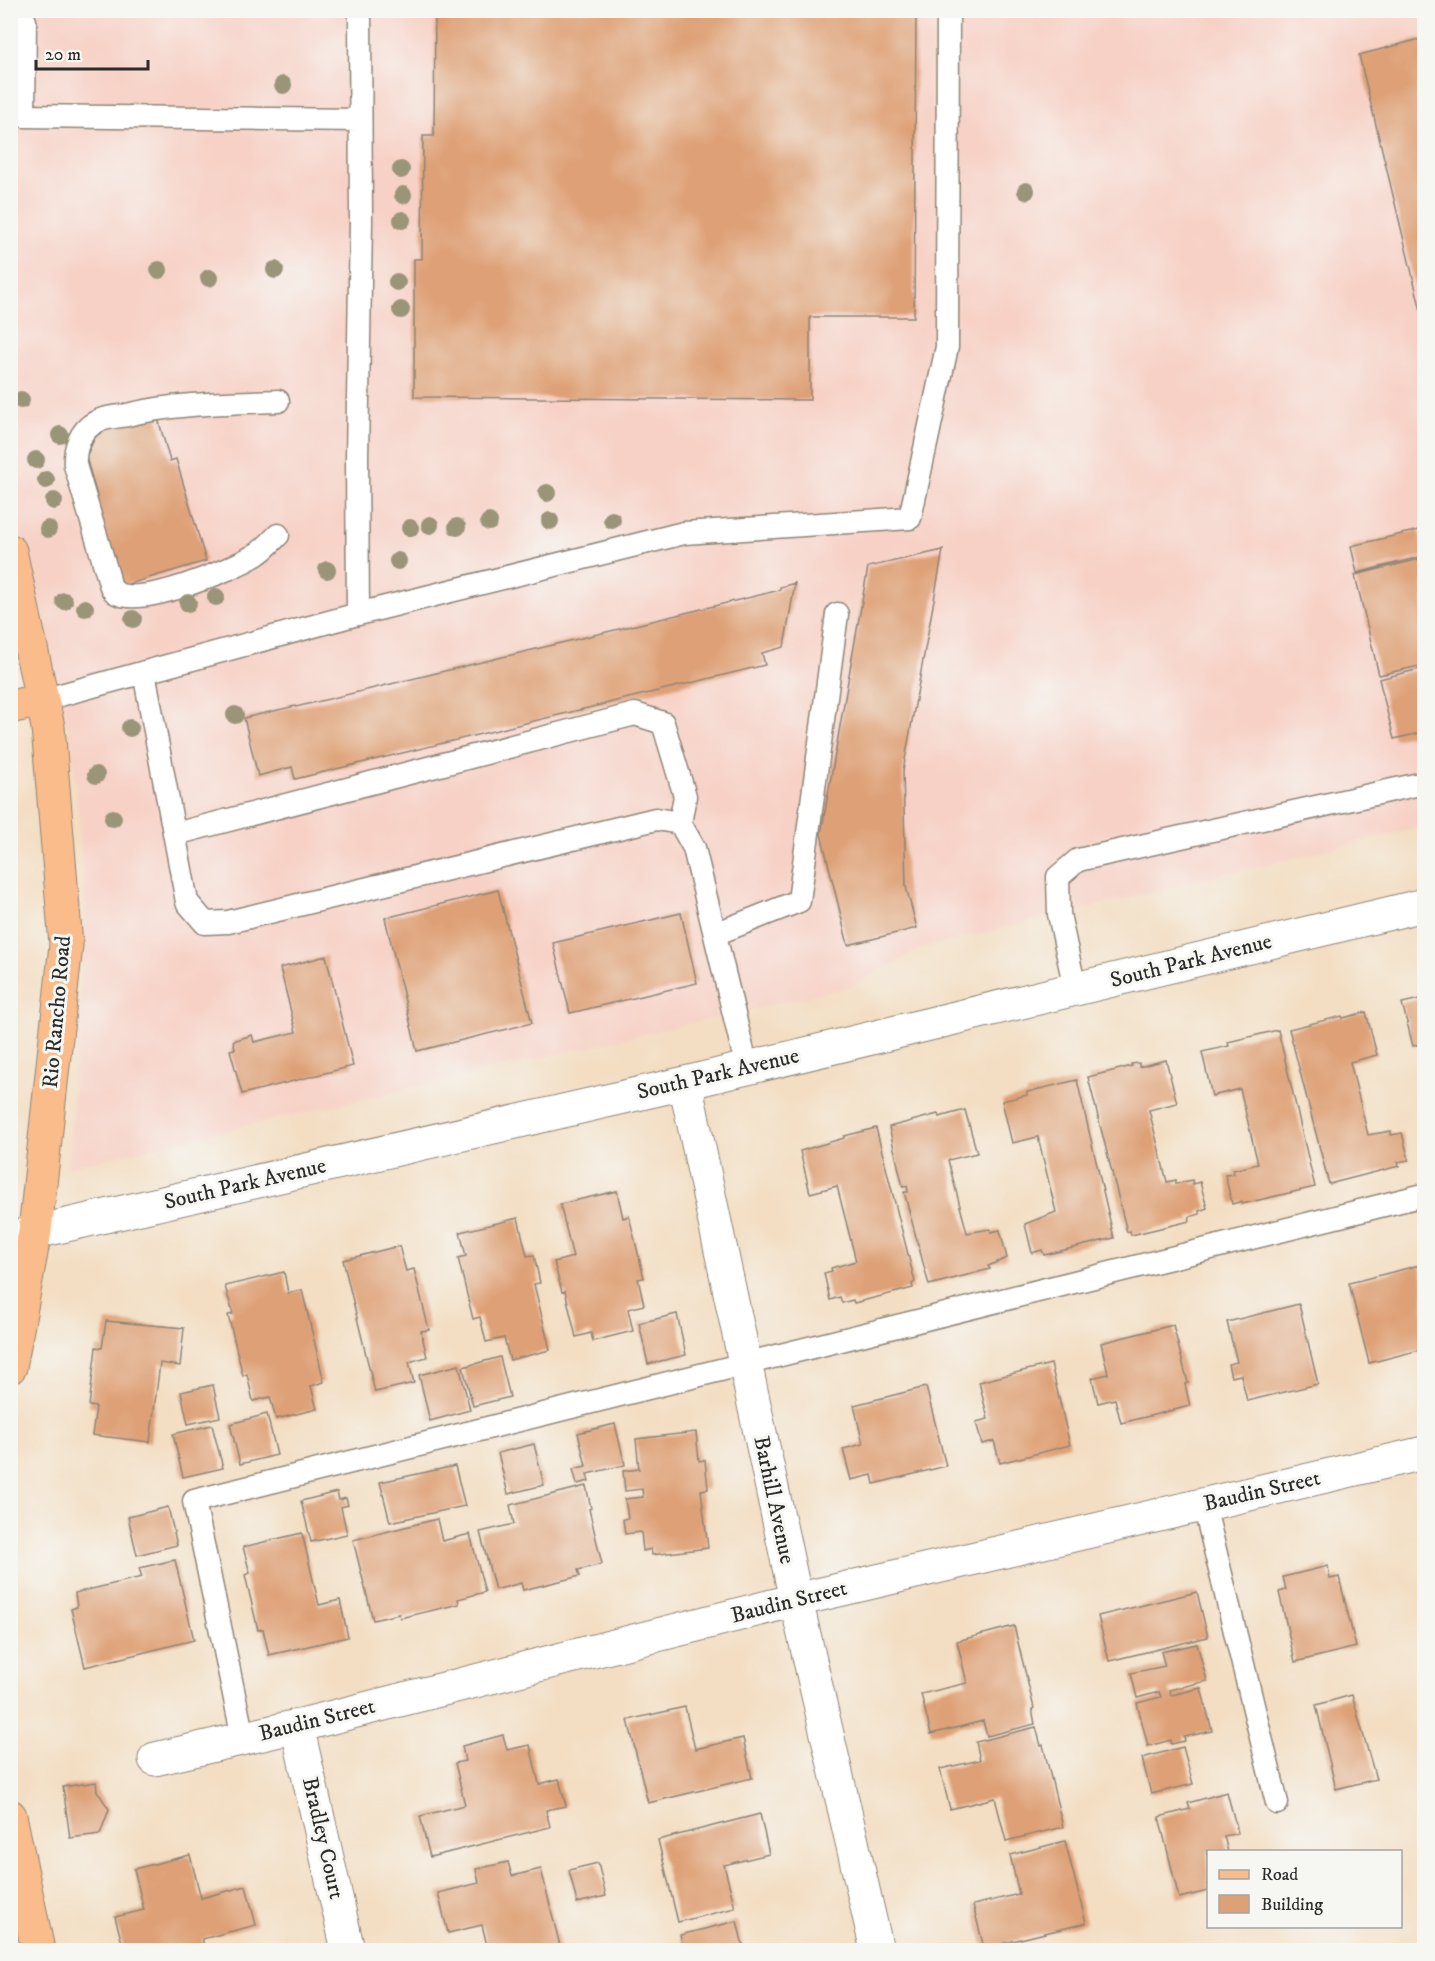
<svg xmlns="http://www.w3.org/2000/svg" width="1435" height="1961" viewBox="0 0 1435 1961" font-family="'IM FELL DW Pica',serif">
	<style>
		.built { fill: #f7d1c6 }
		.building { fill: #dea076 }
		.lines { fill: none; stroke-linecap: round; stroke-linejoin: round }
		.service-casing { stroke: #8f8477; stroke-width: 25 }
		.minor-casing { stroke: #8f8477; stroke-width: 35 }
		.tertiary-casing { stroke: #8f8477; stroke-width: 35 }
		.primary-casing { stroke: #8f8477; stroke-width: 35 }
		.service { stroke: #fff; stroke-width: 22 }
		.minor { stroke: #fff; stroke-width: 33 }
		.tertiary { stroke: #fff; stroke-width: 33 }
		.primary { stroke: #fabc8b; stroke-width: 33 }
		.tree { fill: #9a9579 }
		.labels { text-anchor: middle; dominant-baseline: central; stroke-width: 6; stroke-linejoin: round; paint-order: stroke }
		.street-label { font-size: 22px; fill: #2b2b2b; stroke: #f6f6f2 }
	</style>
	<rect width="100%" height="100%" fill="#f6f6f2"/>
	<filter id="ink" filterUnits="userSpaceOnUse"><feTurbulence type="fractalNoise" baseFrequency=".0167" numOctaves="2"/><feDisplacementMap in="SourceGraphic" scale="12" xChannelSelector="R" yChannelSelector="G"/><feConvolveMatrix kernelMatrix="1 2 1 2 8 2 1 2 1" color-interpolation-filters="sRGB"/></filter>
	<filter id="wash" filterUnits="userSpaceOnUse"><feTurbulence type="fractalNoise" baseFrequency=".008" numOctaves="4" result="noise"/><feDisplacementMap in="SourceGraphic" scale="24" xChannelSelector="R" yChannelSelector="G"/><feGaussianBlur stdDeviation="1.35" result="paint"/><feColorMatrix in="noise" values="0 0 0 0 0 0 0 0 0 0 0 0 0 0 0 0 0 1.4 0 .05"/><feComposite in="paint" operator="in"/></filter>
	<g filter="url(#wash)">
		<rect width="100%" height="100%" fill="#f3dec3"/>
		<!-- built -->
		<path class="built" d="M10,11H1424V826L922,948L852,986L68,1167L86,910L73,753L43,619L11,515Z"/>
		<g id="blocks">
			<!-- building -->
			<path class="building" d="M435,10H916L914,317H810V400L414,397V259H422L423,136H434Z
				M1424,38V323L1359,55Z
				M157,415L170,461L176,459L206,561L115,588L89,498L97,496L86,457L98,431Z
				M1419,530L1424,556L1357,573L1351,546Z
				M943,550L903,771L906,887L917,928L848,945L821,834L868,567Z
				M1424,558V665L1379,675L1355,575Z
				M795,583L784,647L762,653L765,665L295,779L292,767L258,776L244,718L295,706L296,707L780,590V587Z
				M1424,668V732L1394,739L1379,679Z
				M498,890L532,1023L417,1051L385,918Z
				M681,913L697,983L570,1013L553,943Z
				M326,956L353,1066L242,1094L230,1050L235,1049L233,1041L252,1035L254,1042L296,1032L280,968Z
				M1424,998V1043L1413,1046L1402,1003Z
				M1366,1012L1377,1055L1350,1062L1368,1135L1391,1131V1135L1402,1133L1409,1160L1398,1162L1399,1166L1329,1184L1289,1029L1342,1016L1343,1018Z
				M1278,1030L1315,1187L1242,1204V1201L1232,1204L1225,1175L1234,1174L1233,1170L1258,1164L1240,1089L1212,1096L1202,1052L1229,1046L1228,1042Z
				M1166,1060L1177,1103L1149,1110L1167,1182L1176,1180V1184L1192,1180L1193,1184L1200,1182L1207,1208L1199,1211L1200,1214L1189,1217L1190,1221L1131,1235L1130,1231L1127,1232L1088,1077L1132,1066L1131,1064L1139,1063V1067Z
				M1077,1080L1114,1238L1044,1255L1042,1250L1032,1253L1025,1224L1056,1212L1038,1137L1012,1143L1002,1101L1027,1095V1092Z
				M965,1110L977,1153L948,1160L967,1233L990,1229L991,1232L1000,1230L1007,1258L988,1266L990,1269L929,1285L904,1192H908L907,1186L903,1187L889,1127L938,1114L939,1117Z
				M876,1128L915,1282L912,1284L913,1288L854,1303L853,1300L842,1303L840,1297L830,1300L824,1273L832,1271L831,1268L856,1261L837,1186L810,1193L800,1151L844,1138V1136Z
				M617,1191L623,1218L629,1216L644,1278L638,1279L644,1305L628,1309L633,1331L593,1341L591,1333L576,1337L565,1291L562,1292L554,1262L573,1257L560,1204Z
				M518,1218L527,1256L534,1255L540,1283L534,1284L550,1350L510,1360L504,1338L486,1342L480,1317L473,1319L458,1258L466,1256L460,1232Z
				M399,1246L406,1271L414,1269L429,1330L421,1331L427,1357L409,1362L414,1383L375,1392L343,1260Z
				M1420,1265L1424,1282V1349L1369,1363L1349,1283Z
				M284,1272L288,1293L302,1290L324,1382L311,1386L317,1409L276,1419L270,1397L253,1401L247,1374L243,1376L228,1315L233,1314L225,1286Z
				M1299,1304L1318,1384L1247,1401L1241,1375L1231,1377L1228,1364L1237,1362L1227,1322Z
				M677,1314L686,1355L648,1364L639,1323Z
				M106,1321L184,1328L180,1366L160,1363L150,1442L92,1435L96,1407L89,1406L96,1347L102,1348Z
				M1173,1325L1188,1383L1185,1384L1190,1406L1121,1423L1115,1399L1098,1403L1092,1378L1108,1374L1101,1343Z
				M500,1357L510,1397L473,1406L463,1367Z
				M1051,1364L1070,1445L1000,1463L994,1441L982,1444L976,1422L988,1419L979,1382Z
				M459,1365L470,1410L430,1421L419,1375Z
				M213,1385L220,1417L188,1424L181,1392Z
				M926,1387L946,1466L874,1484L872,1475L851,1480L843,1449L863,1444L854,1405Z
				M267,1414L277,1455L240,1464L230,1424Z
				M615,1424L625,1465L587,1474L589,1481L577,1484L573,1469L586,1466L578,1433Z
				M212,1425L223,1468L183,1477L173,1434Z
				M696,1432L699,1461L705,1460L708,1489L701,1490L708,1548L652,1555L651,1549L643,1551L641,1532L625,1534L623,1519L628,1518L625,1499L643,1497L642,1489L625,1491L623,1471L639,1469L636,1439Z
				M534,1444L544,1485L508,1494L498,1453Z
				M455,1466L465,1506L390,1522L380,1482Z
				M586,1486L591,1508L589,1509L602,1564L578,1570L580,1576L523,1590L521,1583L495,1590L480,1532L514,1524L510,1505Z
				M337,1492L339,1500L346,1498L348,1505L341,1507L347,1534L311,1542L301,1501Z
				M168,1507L177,1545L137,1555L128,1517Z
				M437,1519L442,1541L470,1534L485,1592L458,1599L459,1604L400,1618L399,1614L373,1620L353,1540Z
				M302,1533L319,1605L340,1600L348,1637L269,1655L263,1629L258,1630L245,1575L250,1573L243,1547Z
				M175,1560L194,1640L85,1667L71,1609L77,1607L75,1593L142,1577L139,1568Z
				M1328,1566L1330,1579L1339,1577L1356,1647L1295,1662L1279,1592L1286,1590L1283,1577Z
				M1197,1592L1208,1637L1109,1661L1098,1616Z
				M1014,1626L1034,1708L1032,1709L1035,1724L987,1736L983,1721L931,1734L921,1694L967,1683L957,1641Z
				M1197,1644L1207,1681L1169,1690L1171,1695L1201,1688L1212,1731L1184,1737L1185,1741L1171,1744V1740L1148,1746L1137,1703L1161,1697L1159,1692L1137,1698L1131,1673L1165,1666L1161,1652Z
				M1352,1695L1376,1779L1336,1789L1316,1705Z
				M685,1707L695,1749L743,1738L752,1778L648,1803L628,1720Z
				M1036,1727L1041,1746L1043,1745L1063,1827L1006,1841L995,1798L950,1809L940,1769L980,1760L976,1742Z
				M503,1735L507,1750L530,1745L539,1784L559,1779L566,1806L546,1810L550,1827L430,1857L420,1816L465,1805L455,1763L465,1761L462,1746Z
				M1183,1747L1193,1784L1151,1794L1142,1758Z
				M96,1782L97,1791L109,1809L100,1834L70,1838L63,1787Z
				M1227,1792L1238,1833L1224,1836L1228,1852H1208V1891L1179,1898L1159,1817L1190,1809L1188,1803Z
				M760,1814L769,1854L724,1865L735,1908L678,1922L658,1840Z
				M1065,1841L1086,1923L984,1948L973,1905L1019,1894L1010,1855Z
				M190,1855L201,1898L246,1886L256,1925L202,1939L206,1950H177L176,1945L154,1950H124L115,1917L144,1910L134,1869Z
				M508,1862L512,1876L541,1869L561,1950H488L482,1925L448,1933L438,1893L479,1883L476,1869Z
				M598,1863L606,1896L577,1903L569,1870Z
				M737,1921L744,1950H684L680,1935Z"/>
		</g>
	</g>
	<g filter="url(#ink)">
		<use href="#blocks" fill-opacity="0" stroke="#8f8477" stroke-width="1.5"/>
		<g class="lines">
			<!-- service casing -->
			<g class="service-casing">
				<path id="service" d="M10,22L25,21L24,116L360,120
					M278,401C227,403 177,403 127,415C118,417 104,417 96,422C80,430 74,449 75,465L108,576C109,580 110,587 113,590C131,613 236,568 257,554C265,549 272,541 278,535
					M358,614L684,533L910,518L947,347L948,10
					M144,672L187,902L205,923L228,922L656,819L680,823L694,848L747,1068
					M42,700L358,614L357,458L361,222L360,10
					M175,834L635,714L663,723L685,796L680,823
					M715,934L799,901L837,614
					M1075,989L1059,914L1058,877L1078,860L1424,783
					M1204,1505L1277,1803
					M243,1738L194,1501L1424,1195"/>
			</g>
			<!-- minor casing -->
			<g class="minor-casing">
				<path id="minor" d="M685,1083L796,1600L877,1950
					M297,1726L348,1950
					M155,1759L297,1726L796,1600L1424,1453"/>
			</g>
			<!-- tertiary casing -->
			<g class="tertiary-casing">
				<path id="tertiary" d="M10,1238L685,1083L1424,905"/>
			</g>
			<!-- primary casing -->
			<g class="primary-casing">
				<path id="primary" d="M10,551L48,727L66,945L35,1231L10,1367
					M10,707L42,700
					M10,1816L38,1950"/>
			</g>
			<!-- service -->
			<use href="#service" class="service"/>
			<!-- minor -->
			<use href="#minor" class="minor"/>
			<!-- tertiary -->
			<use href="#tertiary" class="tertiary"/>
			<!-- primary -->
			<use href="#primary" class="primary"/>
		</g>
		<!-- trees -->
		<g class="tree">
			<circle cx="283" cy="85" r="9"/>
			<circle cx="401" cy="170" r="9"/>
			<circle cx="1026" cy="191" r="9"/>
			<circle cx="403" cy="195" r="9"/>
			<circle cx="402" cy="220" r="9"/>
			<circle cx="159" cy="270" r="9"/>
			<circle cx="275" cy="270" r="9"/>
			<circle cx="209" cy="278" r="9"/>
			<circle cx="397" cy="282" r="9"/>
			<circle cx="401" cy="310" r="9"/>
			<circle cx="21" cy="400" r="9"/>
			<circle cx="60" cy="435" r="9"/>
			<circle cx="36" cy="460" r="9"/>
			<circle cx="46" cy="480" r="9"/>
			<circle cx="547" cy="493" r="9"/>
			<circle cx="54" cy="501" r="9"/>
			<circle cx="612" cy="520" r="9"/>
			<circle cx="550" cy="521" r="9"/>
			<circle cx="489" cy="522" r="9"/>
			<circle cx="430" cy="525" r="9"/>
			<circle cx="457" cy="527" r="9"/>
			<circle cx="410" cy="528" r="9"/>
			<circle cx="48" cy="529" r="9"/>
			<circle cx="398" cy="561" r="9"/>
			<circle cx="327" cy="570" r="9"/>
			<circle cx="216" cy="597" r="9"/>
			<circle cx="64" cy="601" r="9"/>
			<circle cx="188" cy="603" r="9"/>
			<circle cx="85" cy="608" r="9"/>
			<circle cx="133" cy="619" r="9"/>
			<circle cx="235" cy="715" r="9"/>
			<circle cx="130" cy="728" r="9"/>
			<circle cx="96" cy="775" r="9"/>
			<circle cx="113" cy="818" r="9"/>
		</g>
	</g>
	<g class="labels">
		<!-- street labels -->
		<g class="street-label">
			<text transform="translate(1191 961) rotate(-14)">South Park Avenue</text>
			<text transform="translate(57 1012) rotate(-85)">Rio Rancho Road</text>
			<text transform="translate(718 1074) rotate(-13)">South Park Avenue</text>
			<text transform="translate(245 1184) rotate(-13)">South Park Avenue</text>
			<text transform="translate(1262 1491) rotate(-13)">Baudin Street</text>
			<text transform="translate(774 1500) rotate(78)">Barhill Avenue</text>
			<text transform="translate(789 1602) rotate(-14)">Baudin Street</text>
			<text transform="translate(317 1720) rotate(-14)">Baudin Street</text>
			<text transform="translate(323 1838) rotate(77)">Bradley Court</text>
		</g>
	</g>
	<!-- margin -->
	<rect width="1435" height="1961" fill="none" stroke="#f6f6f2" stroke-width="36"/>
	<!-- legend -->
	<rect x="1207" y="1850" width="195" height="78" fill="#f6f6f2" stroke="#a5a5a2" stroke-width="1.5"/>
	<rect x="1219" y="1870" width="30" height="9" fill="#fabc8b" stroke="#a5a5a2" stroke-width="1.5"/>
	<text x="1261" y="1880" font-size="18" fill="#2b2b2b">Road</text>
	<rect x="1219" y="1895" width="30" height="18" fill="#dea076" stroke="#a5a5a2" stroke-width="1.5"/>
	<text x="1261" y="1910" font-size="18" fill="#2b2b2b">Building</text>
	<!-- scale -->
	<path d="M36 60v9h112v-9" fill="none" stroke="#2b2b2b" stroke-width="3"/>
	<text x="45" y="60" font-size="18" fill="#2b2b2b" stroke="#f6f6f2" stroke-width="4.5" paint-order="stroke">20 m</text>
</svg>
